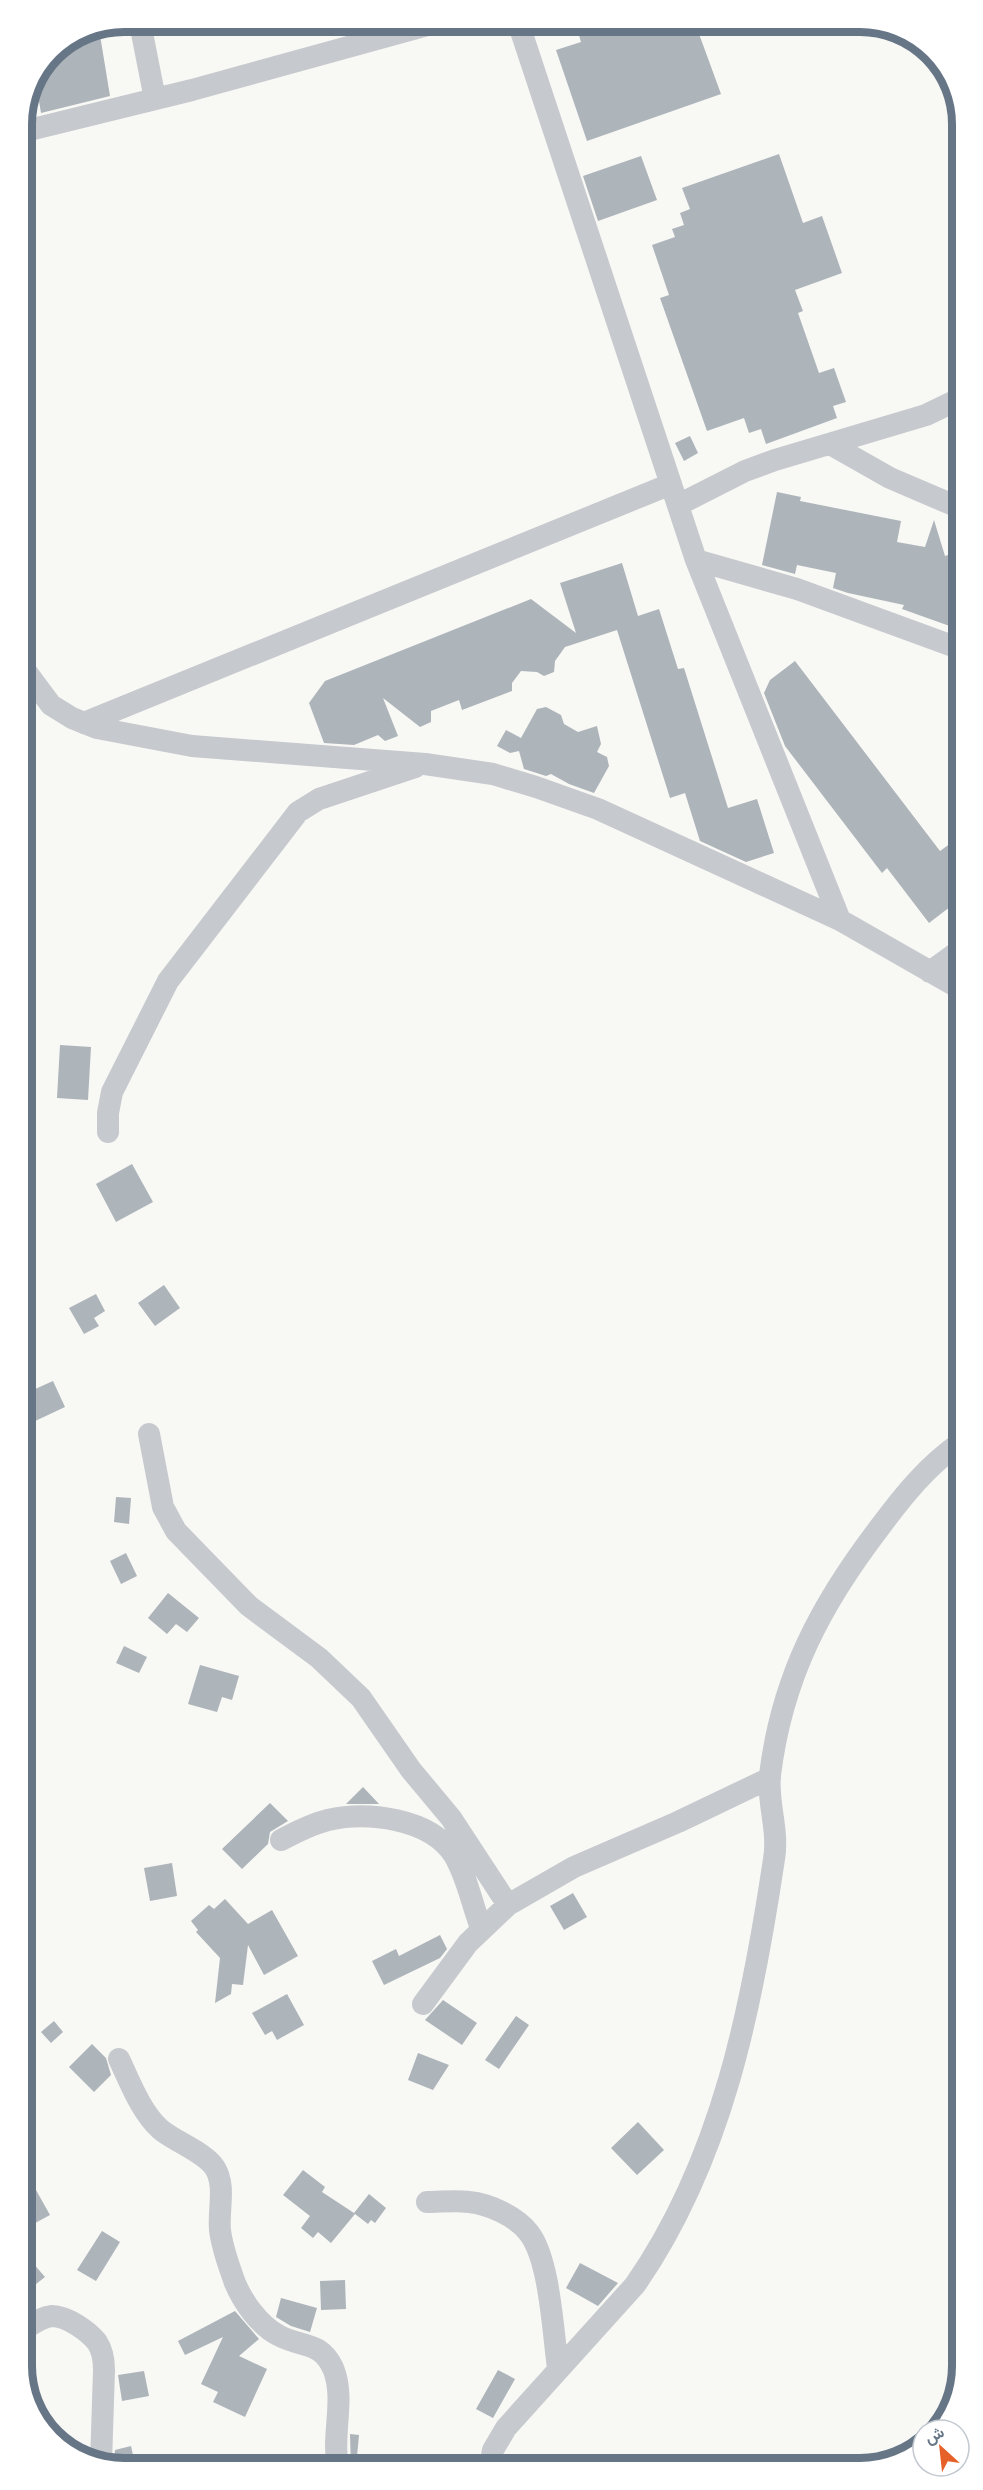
<svg xmlns="http://www.w3.org/2000/svg" width="983" height="2490" viewBox="0 0 983 2490" font-family="'Public Sans',Vazirmatn,sans-serif">
	<style>
		.building { fill: #adb4ba }
		.lines { fill: none; stroke-linecap: round; stroke-linejoin: round }
		.street { stroke: #c6c9cd; stroke-width: 22 }
		.rim { fill: none; stroke: #677686; stroke-width: 8 }
	</style>
	<rect width="100%" height="100%" fill="#f8f8f5"/>
	<!-- building -->
	<path class="building" d="M695,23L721,94L587,141L556,50L581,42L578,32L601,24Z
		M85,29H99L110,96L41,113L36,83L44,68L57,66L54,49Z
		M779,154L803,223L822,216L842,273L795,290L803,311L798,313L819,373L834,368L846,402L833,406L837,418L766,444L761,429L749,433L744,418L707,431L660,298L669,295L652,245L675,237L672,229L684,225L680,213L690,209L682,188Z
		M641,156L657,200L598,221L583,176Z
		M690,436L698,453L684,461L675,443Z
		M777,492L801,497L800,501L901,521L897,542L925,547L934,520L945,556L958,552V629L902,609L904,605L848,593L833,588L836,573L797,565L795,574L762,565Z
		M622,563L638,616L659,609L678,669L684,668L728,808L757,799L774,853L746,862L700,841L685,793L670,798L617,630L565,647L555,661L554,672L544,676L537,672L521,671L512,683V691L462,710L459,700L431,711V722L420,727L383,698L398,736L385,741L378,735L354,745L324,743L309,703L325,681L531,599L576,633L560,583Z
		M795,661L940,851L958,838L959,900L929,923L887,868L882,873L785,746L764,693L770,680Z
		M546,707L561,715L564,724L578,732L597,726L601,744L597,752L607,757L609,766L594,793L569,784L551,774L546,776L524,769L519,751L510,753L497,746L506,730L521,738L537,709Z
		M60,1045L91,1047L88,1100L57,1098Z
		M132,1164L153,1202L116,1222L96,1184Z
		M164,1285L180,1308L155,1326L138,1303Z
		M96,1294L105,1311L94,1318L99,1326L84,1334L69,1308Z
		M53,1381L65,1407L33,1422L24,1403V1394Z
		M116,1497L131,1498L129,1524L114,1522Z
		M126,1553L137,1576L121,1584L110,1561Z
		M168,1593L199,1618L187,1632L176,1624L167,1634L148,1618Z
		M124,1646L147,1657L139,1673L116,1663Z
		M200,1665L239,1676L232,1700L222,1697L217,1712L188,1704Z
		M363,1787L379,1804H346Z
		M270,1803L288,1821L270,1832L268,1844L242,1869L222,1849Z
		M172,1863L177,1896L150,1901L144,1868Z
		M573,1893L587,1917L564,1930L550,1906Z
		M225,1899L248,1924L272,1910L298,1956L264,1975L248,1945L243,1985L232,1984L231,1994L215,2003L220,1958L196,1932L198,1930L191,1921L209,1905L214,1909Z
		M440,1935L447,1949L440,1958L384,1985L372,1961L396,1949L399,1956Z
		M287,1994L304,2025L277,2040L272,2031L265,2035L252,2013Z
		M443,2000L477,2023L462,2045L425,2020Z
		M516,2016L529,2025L499,2069L485,2060Z
		M54,2021L63,2032L51,2043L41,2032Z
		M92,2044L106,2058L111,2075L94,2092L69,2067Z
		M418,2053L449,2065L433,2090L408,2080Z
		M638,2122L664,2150L637,2175L611,2148Z
		M303,2170L325,2187L322,2192L354,2213L369,2194L386,2208L375,2223L371,2220L368,2224L355,2214L331,2243L318,2232L313,2238L301,2228L310,2216L283,2195Z
		M36,2190L50,2215L26,2228V2195Z
		M102,2231L120,2242L96,2281L77,2270Z
		M26,2255L45,2277L26,2292Z
		M580,2263L618,2283L598,2306L566,2288Z
		M345,2280L346,2309L321,2310L320,2281Z
		M281,2298L317,2308L310,2332L291,2326L276,2317Z
		M235,2311L259,2339L239,2356L267,2369L245,2417L213,2402L218,2392L201,2384L223,2337L185,2355L178,2341Z
		M498,2370L515,2379L493,2418L476,2409Z
		M144,2371L149,2396L122,2401L118,2375Z
		M350,2434L359,2435L356,2467H351Z
		M131,2446L136,2469L113,2468L115,2450Z"/>
	<g class="lines">
		<!-- street -->
		<path class="street" d="M519,25L696,560L840,920
			M141,28L155,99
			M21,132L192,90L428,25
			M830,444L890,478L958,507
			M678,505L745,471L775,460L926,415L957,400
			M696,560L797,589L958,648
			M22,666L51,705L72,718L97,728L192,746L425,764L493,774L536,787L598,809L840,920L959,988
			M84,723L671,484
			M930,972L959,951
			M108,1132V1113L112,1092L168,981L298,812L319,799L415,767
			M149,1434L163,1507L176,1531L249,1606L319,1658L361,1698L411,1770L451,1818L508,1905
			M281,1840C296,1832 312,1824 328,1820C367,1811 430,1818 454,1855C467,1877 472,1904 481,1928
			M423,2004L468,1943L508,1905L574,1867L678,1822L770,1778
			M119,2059C130,2082 141,2112 160,2129C175,2142 205,2152 215,2168C226,2186 218,2210 220,2230C222,2248 229,2266 235,2283C243,2302 259,2325 278,2335C301,2348 320,2340 333,2368C346,2399 331,2435 338,2467
			M427,2202C441,2202 455,2200 469,2202C489,2204 516,2216 529,2233C550,2260 553,2333 558,2368
			M26,2328C34,2323 42,2317 52,2316C67,2316 88,2331 97,2342C103,2351 104,2360 104,2370L101,2463
			M490,2466L493,2450L506,2428L635,2285C722,2160 752,2007 774,1859C779,1830 767,1803 770,1775C782,1677 821,1604 880,1527C903,1496 928,1465 960,1443"/>
	</g>
	<!-- crop -->
	<path d="M0 0H983V2490H0ZM124 32H860A92 92 0 0 1 952 124V2366A92 92 0 0 1 860 2458H124A92 92 0 0 1 32 2366V124A92 92 0 0 1 124 32Z" fill="#fff" fill-rule="evenodd"/>
	<path class="rim" d="M124 32H860A92 92 0 0 1 952 124V2366A92 92 0 0 1 860 2458H124A92 92 0 0 1 32 2366V124A92 92 0 0 1 124 32Z"/>
	<!-- north arrow -->
	<g transform="translate(941 2448) rotate(333)"><circle r="28" fill="#ffffff" stroke="#c2c8cf" stroke-width="1.5"/>
	<path d="M0-4.5L10 22L0 15L-10 22Z" fill="#e56129"/>
	<text y="-9" font-size="16" font-weight="bold" text-anchor="middle" fill="#677686">ش</text>
	</g>
</svg>
